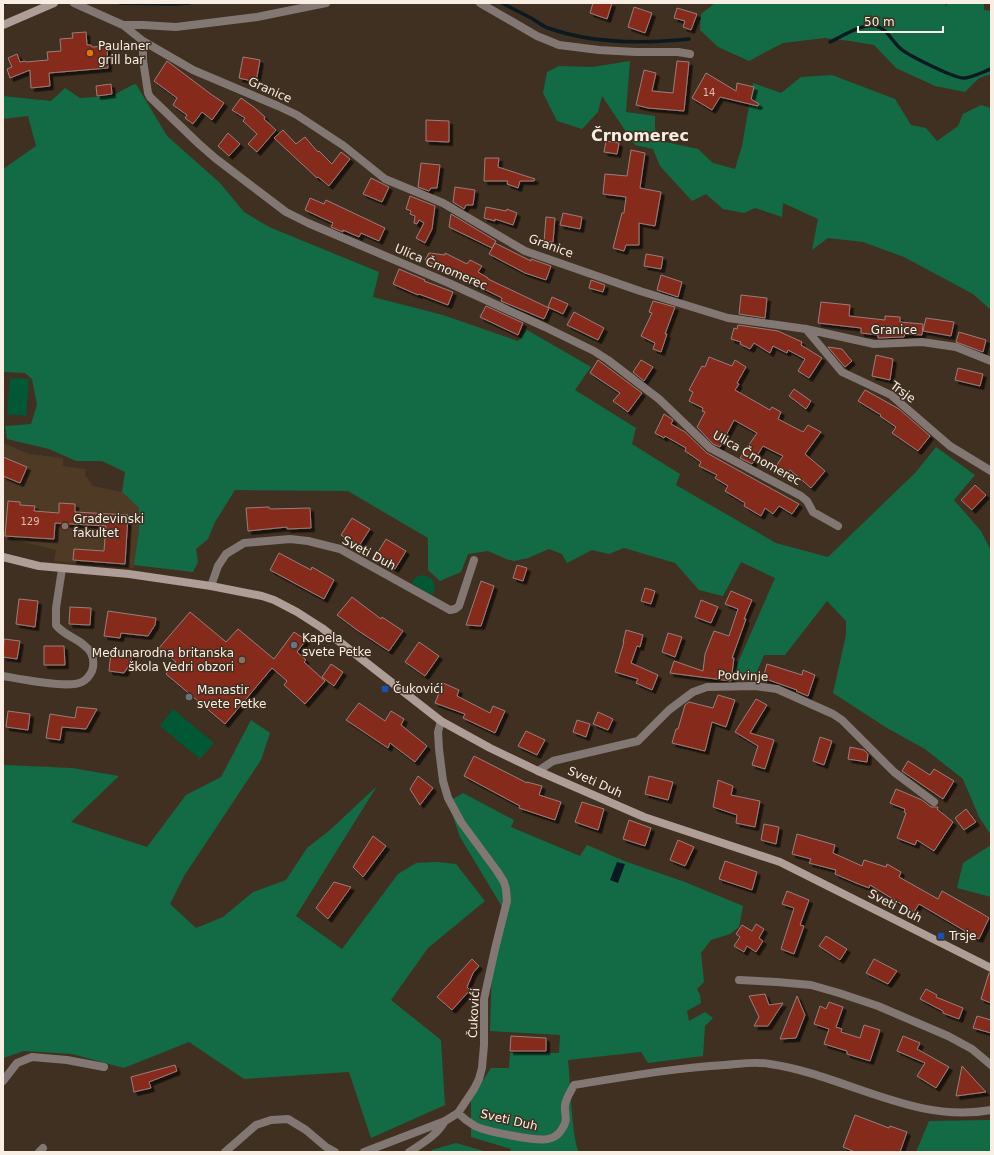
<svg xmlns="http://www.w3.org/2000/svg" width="994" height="1155" viewBox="0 0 994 1155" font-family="'DejaVu Sans',sans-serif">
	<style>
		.built { fill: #4e3a25 }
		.green { fill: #005835 }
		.forest { fill: #126b44 }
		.water { fill: #0b1a21 }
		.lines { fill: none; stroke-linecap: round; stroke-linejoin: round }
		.stream { stroke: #0b1a21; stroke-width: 3.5 }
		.building { fill: #862b1f; stroke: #987e79; filter: url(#shadow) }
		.street { stroke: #827773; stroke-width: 8 }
		.secondary { stroke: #af9d97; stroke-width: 8 }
		.food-dot { fill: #e8710a; stroke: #403021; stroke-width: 1.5 }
		.education-dot { fill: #8d6e63; stroke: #403021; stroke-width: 1.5 }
		.worship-dot { fill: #6b7280; stroke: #403021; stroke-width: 1.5 }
		.transit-dot { fill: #1a4fb4; stroke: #403021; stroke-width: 1.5 }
		.labels { text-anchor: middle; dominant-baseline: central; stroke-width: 3; stroke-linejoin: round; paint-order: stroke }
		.number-label { font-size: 10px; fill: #dcbdb3 }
		.poi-label { font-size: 12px; fill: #f8eee4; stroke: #403021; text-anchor: start }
		.street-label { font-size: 12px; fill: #f8eee4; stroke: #403021 }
		.district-label { font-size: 16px; font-weight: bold; fill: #f8eee4; stroke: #403021 }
	</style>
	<defs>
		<filter id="shadow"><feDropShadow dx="3.5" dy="3.5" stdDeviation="0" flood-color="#0009"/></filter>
	</defs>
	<rect width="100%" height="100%" fill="#403021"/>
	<!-- built -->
	<path class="built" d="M3,443L29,454L63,458V466L86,469L85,475L93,486L122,492L139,508V530L134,568L54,561L56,550L3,537Z"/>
	<!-- green -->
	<path class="green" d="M10,378L29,379L26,416L7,414Z
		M422,575C430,576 436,581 435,590L432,595L411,583L416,577Z
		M173,709L214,743L200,759L160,726Z"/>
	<!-- forest -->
	<path class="forest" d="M715,3H945V6L949,3H984V10L991,11V74L979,78L965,92L935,86L896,68L874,45L850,41L825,38L783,43L749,61L718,47L700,30L701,14Z
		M630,61L626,112L655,116V129L661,141L698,149L713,163L735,169L742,146L753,83L781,93L801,77L832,75L895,99L911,125L926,128L937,141L958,126L963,114L981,105L991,108V310L973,294L904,257L863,242L828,238L812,250L818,219L783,203L782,217L755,208L744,213L723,209L706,194L692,201L660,166L653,149L635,145L602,96L598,112L582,129L557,121L543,93L547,72L559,66L592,67Z
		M136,84L167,136L220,183L244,212L269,227L379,272L373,297L443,315L518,341L527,330L591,367L575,390L636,428L632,444L680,474L676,485L776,543L828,557L916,472L936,447L975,475L954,500L981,531L991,551V835L979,817L963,779L925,749L887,728L833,693L846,635V621L827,601L785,655H764L755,676L747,673L733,674L775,578L741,562L723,596L699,590L675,563L624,548L609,554L592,550L567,563L562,554L549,549L528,558L514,561L506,559L488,551L468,554L461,572L440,581L428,570V538L348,491L235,490L215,522L208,539L196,549L198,562L193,572L134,565L139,530V508L122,492L125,472L102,461H76L49,449L7,439L5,426L31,424L37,405L32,379L25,373L3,372V169L36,146L28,116L3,119V96L51,101L65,88L80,98L112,96L132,85Z
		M251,720L270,733L261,760L184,876L170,904L196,928L223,917L253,892L286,880L307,848L330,830L377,786L296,916L342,949L398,874L416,863L437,862L456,864L485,901L428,948L391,1000L441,1040L445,1105L371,1138L349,1072L244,1079L189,1042L124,1068L72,1054L24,1051L3,1058V765L72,768L119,776L71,822L147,847L186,795L221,777Z
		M463,793L514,820L511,827L580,856L587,845L627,862L685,882L743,906L739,927L730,934L711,940L701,953L704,982L697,989L700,995L701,1003L687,1011L689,1021L705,1012L713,1018L705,1026L703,1056L648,1063L641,1052L568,1060C570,1076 572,1142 579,1152H510L511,1149L471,1137V1099L491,1068H509L510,1053H559L560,1035L490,1031L492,967L507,915L460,837L448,802Z
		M991,845V897L957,888L963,863Z
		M991,1120V1152H916L929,1121Z
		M456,1143L487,1152H430L432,1150Z"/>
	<!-- water -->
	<path class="water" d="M617,862L625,864L618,883L610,880Z"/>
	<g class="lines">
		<!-- stream -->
		<path class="stream" d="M120,3L173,4L190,3
			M502,3C511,8 520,12 529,17C535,20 541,25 548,28C593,44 642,44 689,39
			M3,4L5,3
			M830,42C843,36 862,23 876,26C888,29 892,42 901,49C908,55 957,80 965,78C973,77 983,72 991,69"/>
	</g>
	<!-- building -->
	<path class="building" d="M593,3H612L607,19L590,13Z
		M634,7L652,13L645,33L628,27Z
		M677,8L697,14L691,30L683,27L685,21L674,18Z
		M86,32L87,45H91L92,47L107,46L108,68L49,73L50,86L31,88L30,70L10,78L7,69L12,67L8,58L17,54L20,62L25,61L26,62L48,60L47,52L61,51L60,39L73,38L72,33Z
		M243,57L260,60L256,82L239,78Z
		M167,61L212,95L224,103L212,120L202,112L193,124L185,118L187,115L173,105L177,98L154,81Z
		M677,61L689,62L684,111L648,108L636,105L644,70L656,73L652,91L673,93Z
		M706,73L736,91L737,83L754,87L751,99L759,104L758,106L720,97L712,110L692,98Z
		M111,84L112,94L97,96L96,86Z
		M241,98L255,108L265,117L264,119L276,130L257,152L248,144L257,134L243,121L245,118L232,110Z
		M426,120L449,121V142L426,141Z
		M283,130L296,144L305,137L318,152L319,151L332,164L341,152L350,159L329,186L318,177L317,178L274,138Z
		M228,133L240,144L229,156L218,146Z
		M606,141L619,143L617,154L604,152Z
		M631,150L645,153L640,188L661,192L655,226L639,223V245H626L624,251L613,248L622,213H624L626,197L603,194L605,174L627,176Z
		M485,158H499L498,167L535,179L534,181H520L518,188L507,184L508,181H484Z
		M421,163L440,165L437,188H431L429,191L418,187Z
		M371,178L389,187L382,202L363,194Z
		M455,187L475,190L473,205H466L464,209L453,202Z
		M410,196L435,206L432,229L425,243L416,238L424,223L419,220L417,224L414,223L415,216L410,214L411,211L406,209Z
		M310,198L324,204L326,200L385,228L379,241L361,233L359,237L343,230V232L331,227L333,223L305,210Z
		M486,207L506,211L507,209L517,213L513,225L495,219V221L484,218Z
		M563,213L582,217L580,229L560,225Z
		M451,214L496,241L492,248L449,227Z
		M546,217L555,218L553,242H544Z
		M495,243L531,261V259L551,266L546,280L525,273L489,254Z
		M429,253L445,255V253L467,264L470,260L482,266L478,272L488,278V279L549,308L544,319L501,301L502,298L425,260Z
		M646,254L663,257L661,269L644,266Z
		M399,269L425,280L424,281L453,292L448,305L419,294L418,295L393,284Z
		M661,275L682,282L678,297L657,290Z
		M591,280L605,285L603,292L589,288Z
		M741,295L767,298L765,318L739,314Z
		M552,297L568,304L563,314L548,307Z
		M653,301L675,307L665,334H667L661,352L653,349L655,343L641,336L652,313L649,312Z
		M821,302L850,305L849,316L885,320V316L900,317V322L923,324L922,335L905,334L904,337L878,338V335L861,333V328L818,323Z
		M486,306L523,323L518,335L480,317Z
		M574,312L604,328L598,340L567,325Z
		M926,318L954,322L951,336L923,331Z
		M738,325L778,331L802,342L801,345L822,358L809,378L798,371L805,359L788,350L787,353L773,346L770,353L754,343L750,349L740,344L741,342L731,339L734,328L737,329Z
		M959,332L986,340L983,352L956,342Z
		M828,347L842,349L852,361L845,367Z
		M876,355L893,359L890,380L872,376Z
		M709,357L732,366L735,360L746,367L737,383L739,384L735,390L770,410L772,407L781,412L778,419L803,432L808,425L821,432L805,454L825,471L811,488L790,470L786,477L774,469L783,456L763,446L752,464L740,458L757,433L734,420L720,447L713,444L697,427L705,412L702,411L703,408L689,401L693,392L689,390L702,366L705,367Z
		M598,360L642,393L628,412L613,401L620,393L590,373Z
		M641,360L653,367L644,381L633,372Z
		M958,368L983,374L980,386L955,380Z
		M794,389L811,401L806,409L789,396Z
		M865,390L899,409L930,436L918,451L892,433L896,427L880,416L881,415L858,401Z
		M664,414L673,420L671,424L685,432L707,453L799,504L792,514L779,506L773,514L765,508L761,516L744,506L745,503L725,491L728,486L715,478L717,475L699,466L701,462L685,451L686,448L665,436L664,438L655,433Z
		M3,457L27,467L20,483L3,476Z
		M975,485L986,495L972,510L961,500Z
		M8,501L20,502V505L35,506L34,511L59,513V503L75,504V512L128,515L125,564L73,560L74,549L104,551L106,526L55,523L54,539L5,536Z
		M269,507L270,509L310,508L311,528L287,529V527L248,531L246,508Z
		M352,518L370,529L359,546L341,535Z
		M386,539L406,551L395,569L375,557Z
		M279,553L311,570L312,567L334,580L324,599L270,570Z
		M517,565L527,568L523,581L513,578Z
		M481,581L494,586L481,626L466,625Z
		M645,588L655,591L651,604L641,601Z
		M731,591L752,600L744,619H746L732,658H734L731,681L670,673L674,661L703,671L705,654L714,631L729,636L738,609L725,604Z
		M352,597L381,619L382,617L403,631L389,651L357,630L337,615Z
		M19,599L38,601L35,627L16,624Z
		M701,600L718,607L711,623L695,617Z
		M70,607L91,608L90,625L69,624Z
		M108,611L156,618L155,625L148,636L121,633L120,638L104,636Z
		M190,612L226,642L238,629L274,659L294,632L306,640L297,652L306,660L304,662L325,681L305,704L284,685L287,681L272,668L225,724L166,674L176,662L159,648Z
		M626,630L643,635L640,647L637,646L631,663L658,675L652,690L636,683L638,679L615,672L624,642H623Z
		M668,633L682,637L675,657L662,652Z
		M4,639L20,641L17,659L3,657Z
		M419,642L439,656L425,676L405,662Z
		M44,646H64L65,665H44Z
		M111,652L132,655L131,662L124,673L109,671Z
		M331,664L343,672L334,686L322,677Z
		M767,664L802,675L803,670L815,675L808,696L796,691L797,690L763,678Z
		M443,683L459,690L457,696L490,713L493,706L505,711L495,733L463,718L465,714L435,703Z
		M718,695L735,700L726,727L712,722L705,751L672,743L676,729H678L685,705L689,702L713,708Z
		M756,699L767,705L750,733L774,740L765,769L752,765L758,746L735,732Z
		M359,703L385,721L391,711L404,719L401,725L427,746L415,762L390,743L388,748L346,720Z
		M77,707L97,709L86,729L62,727L60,740L46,738L50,714L75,718Z
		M8,711L30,714L28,730L6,727Z
		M598,712L613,719L608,730L593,724Z
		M577,720L590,724L586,737L573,732Z
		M526,731L545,740L537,755L518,746Z
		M820,737L832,741L824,765L813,761Z
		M850,747L864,750L868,754L867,762L848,759Z
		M474,756L527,783V782L542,786L539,795L561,802L555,820L519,808L520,806L464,776Z
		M908,761L930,775L934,769L954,781L943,799L902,771Z
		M418,776L433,788L420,805L410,789Z
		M649,776L673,782L668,800L645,794Z
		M718,780L733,786L731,795L760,801L755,827L736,823L737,815L713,807Z
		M896,789L922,800L931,807H938L937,809L953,822L934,851L917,840L915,845L897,838L906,813L904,812L905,809L890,803Z
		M582,802L604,809L598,830L575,822Z
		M966,809L976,822L964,830L955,818Z
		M629,820L651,828L645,846L623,839Z
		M764,824L779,827L776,844L761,840Z
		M797,834L835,845L833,853L862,866L864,860L886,867L887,864L901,872L899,877L938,899L942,891L981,913L989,918L979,939L964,933L965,931L919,904L914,912L870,885L869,888L856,883L835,874L836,870L809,863L811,859L792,854Z
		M373,836L386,846L363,877L353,867Z
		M678,840L694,847L685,866L670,860Z
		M725,861L757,872L752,890L719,879Z
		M334,882L351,887L328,919L316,908Z
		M787,891L809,900L800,925L804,926L794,954L781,949L794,908L782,904Z
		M756,924L764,929L759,938L763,941L756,952L747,946L744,952L734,946L740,937L736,934L742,925L752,931Z
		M826,936L847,949L840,960L819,946Z
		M472,959L479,966L473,973L467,987L470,990L452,1010L437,997Z
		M874,959L897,971L888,984L866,973Z
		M989,973H991V1003L981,999Z
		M926,989L937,995L936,997L963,1008L959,1019L943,1013V1011L920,999Z
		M765,994L769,1005L783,1003L768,1026H754L759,1017L749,996Z
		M797,996L805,1015L796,1038L780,1039Z
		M829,1002L843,1007L836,1027L842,1029L841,1032L860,1038L864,1025L880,1030L870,1061L847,1054V1051L824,1044L829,1029L814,1024L820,1006L826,1009Z
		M977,1016L991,1020V1033L973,1028Z
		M511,1036L546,1038V1051H510Z
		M903,1036L920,1043L917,1049L949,1067L936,1088L917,1076L925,1063L897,1051Z
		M175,1065L177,1071L149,1082L151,1088L134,1092L131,1077Z
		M962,1066L986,1092L956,1096Z
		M855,1115L889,1128L890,1126L907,1132L900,1152H855L843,1147Z"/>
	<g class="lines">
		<!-- street -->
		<path class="street" d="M74,3L123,25L143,41V60L148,93L150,97L199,144L215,158L286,212L308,223L451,284L545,327L594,351L608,360L659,399L710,448L801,496L807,501L813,512L838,526
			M480,3L537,36L559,45L599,50L636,52H678L690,54
			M123,25H143L176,27L257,17L326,3
			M143,41L193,70L278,106L297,115L344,146L385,179L443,203L525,251L640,291L728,318L806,329L874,344L922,342L956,347L991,361
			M806,329L842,372L891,395L950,446L991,471
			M211,586L218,566L226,554L244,543L290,539L308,541L340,549L450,610L455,609L459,606L474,560
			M3,676C20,679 68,689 82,682C86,680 90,675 92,671C94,665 94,659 91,653C84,640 65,637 56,625V608L62,569
			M538,771L553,761L638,741L669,710L693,692L707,687L755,686L777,689L833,714L842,720L894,772L934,802
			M739,980L777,982L811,985L839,993L878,1006L948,1036L972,1049L991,1065
			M3,1081L17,1063L32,1057L67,1060L104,1067
			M458,1113C463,1118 468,1122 475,1126C485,1131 537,1142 548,1139C554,1138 559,1134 562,1129C569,1119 564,1115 565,1105C566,1098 571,1091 574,1085C624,1077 674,1068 725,1065C740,1064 755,1061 770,1064C845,1075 913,1124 991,1110
			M39,1152L43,1148
			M225,1152L256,1125L271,1120L288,1119L306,1130L326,1147L335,1152
			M364,1152L445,1121L458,1113L474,1089L479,1079L482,1068L484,1045V999L495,949L507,901L506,889L504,882L497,871L461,822L448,798L443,781L439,749L438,732L441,721
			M409,1152C423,1143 437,1135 445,1121"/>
		<!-- secondary -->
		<path class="secondary" d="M3,25L54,3
			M3,557L39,566L129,574L211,586L262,596L274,600L297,612L322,628L441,721L490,748L538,771L644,817L780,862L991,968"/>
	</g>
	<!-- markers -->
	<circle class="food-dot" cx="90" cy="53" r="4"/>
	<g class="education-dot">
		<circle cx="65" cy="526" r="4"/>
		<circle cx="242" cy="660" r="4"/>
	</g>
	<g class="worship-dot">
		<circle cx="294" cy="645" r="4"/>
		<circle cx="189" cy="697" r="4"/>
	</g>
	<g class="transit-dot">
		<rect x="381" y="685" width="8" height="8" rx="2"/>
		<rect x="937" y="932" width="8" height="8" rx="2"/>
	</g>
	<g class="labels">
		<!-- number labels -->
		<g class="number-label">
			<text x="709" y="92">14</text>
			<text x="30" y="521">129</text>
		</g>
		<!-- poi labels -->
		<g class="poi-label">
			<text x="98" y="46">Paulaner<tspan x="98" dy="14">grill bar</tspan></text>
			<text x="73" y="519">Građevinski<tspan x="73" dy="14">fakultet</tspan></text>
			<text x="302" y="638">Kapela<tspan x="302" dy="14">svete Petke</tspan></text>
			<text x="234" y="653" text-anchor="end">Međunarodna britanska<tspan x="234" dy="14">škola Vedri obzori</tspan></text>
			<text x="393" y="689">Čukovići</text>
			<text x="197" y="690">Manastir<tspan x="197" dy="14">svete Petke</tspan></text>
			<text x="949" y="936">Trsje</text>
		</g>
		<!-- street labels -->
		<g class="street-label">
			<text transform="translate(270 90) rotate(24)">Granice</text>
			<text transform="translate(551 246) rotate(20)">Granice</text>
			<text transform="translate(441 267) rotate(23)">Ulica Črnomerec</text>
			<text x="894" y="330">Granice</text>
			<text transform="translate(903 392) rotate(36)">Trsje</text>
			<text transform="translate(757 458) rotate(29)">Ulica Črnomerec</text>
			<text transform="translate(369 553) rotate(28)">Sveti Duh</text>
			<text transform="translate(743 676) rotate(2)">Podvinje</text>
			<text transform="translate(595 782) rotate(24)">Sveti Duh</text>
			<text transform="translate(895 906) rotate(27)">Sveti Duh</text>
			<text transform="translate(474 1013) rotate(-87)">Čukovići</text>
			<text transform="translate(509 1120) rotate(13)">Sveti Duh</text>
		</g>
		<!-- district labels -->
		<g class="district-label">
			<text x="640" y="135">Črnomerec</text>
		</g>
	</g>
	<!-- border -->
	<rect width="994" height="1155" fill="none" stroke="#f8eee4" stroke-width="8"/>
	<!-- scale -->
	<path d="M858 26v6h85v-6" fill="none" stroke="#f8eee4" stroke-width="2"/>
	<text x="864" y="26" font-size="12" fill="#f8eee4" stroke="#403021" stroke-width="3" paint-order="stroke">50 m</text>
</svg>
